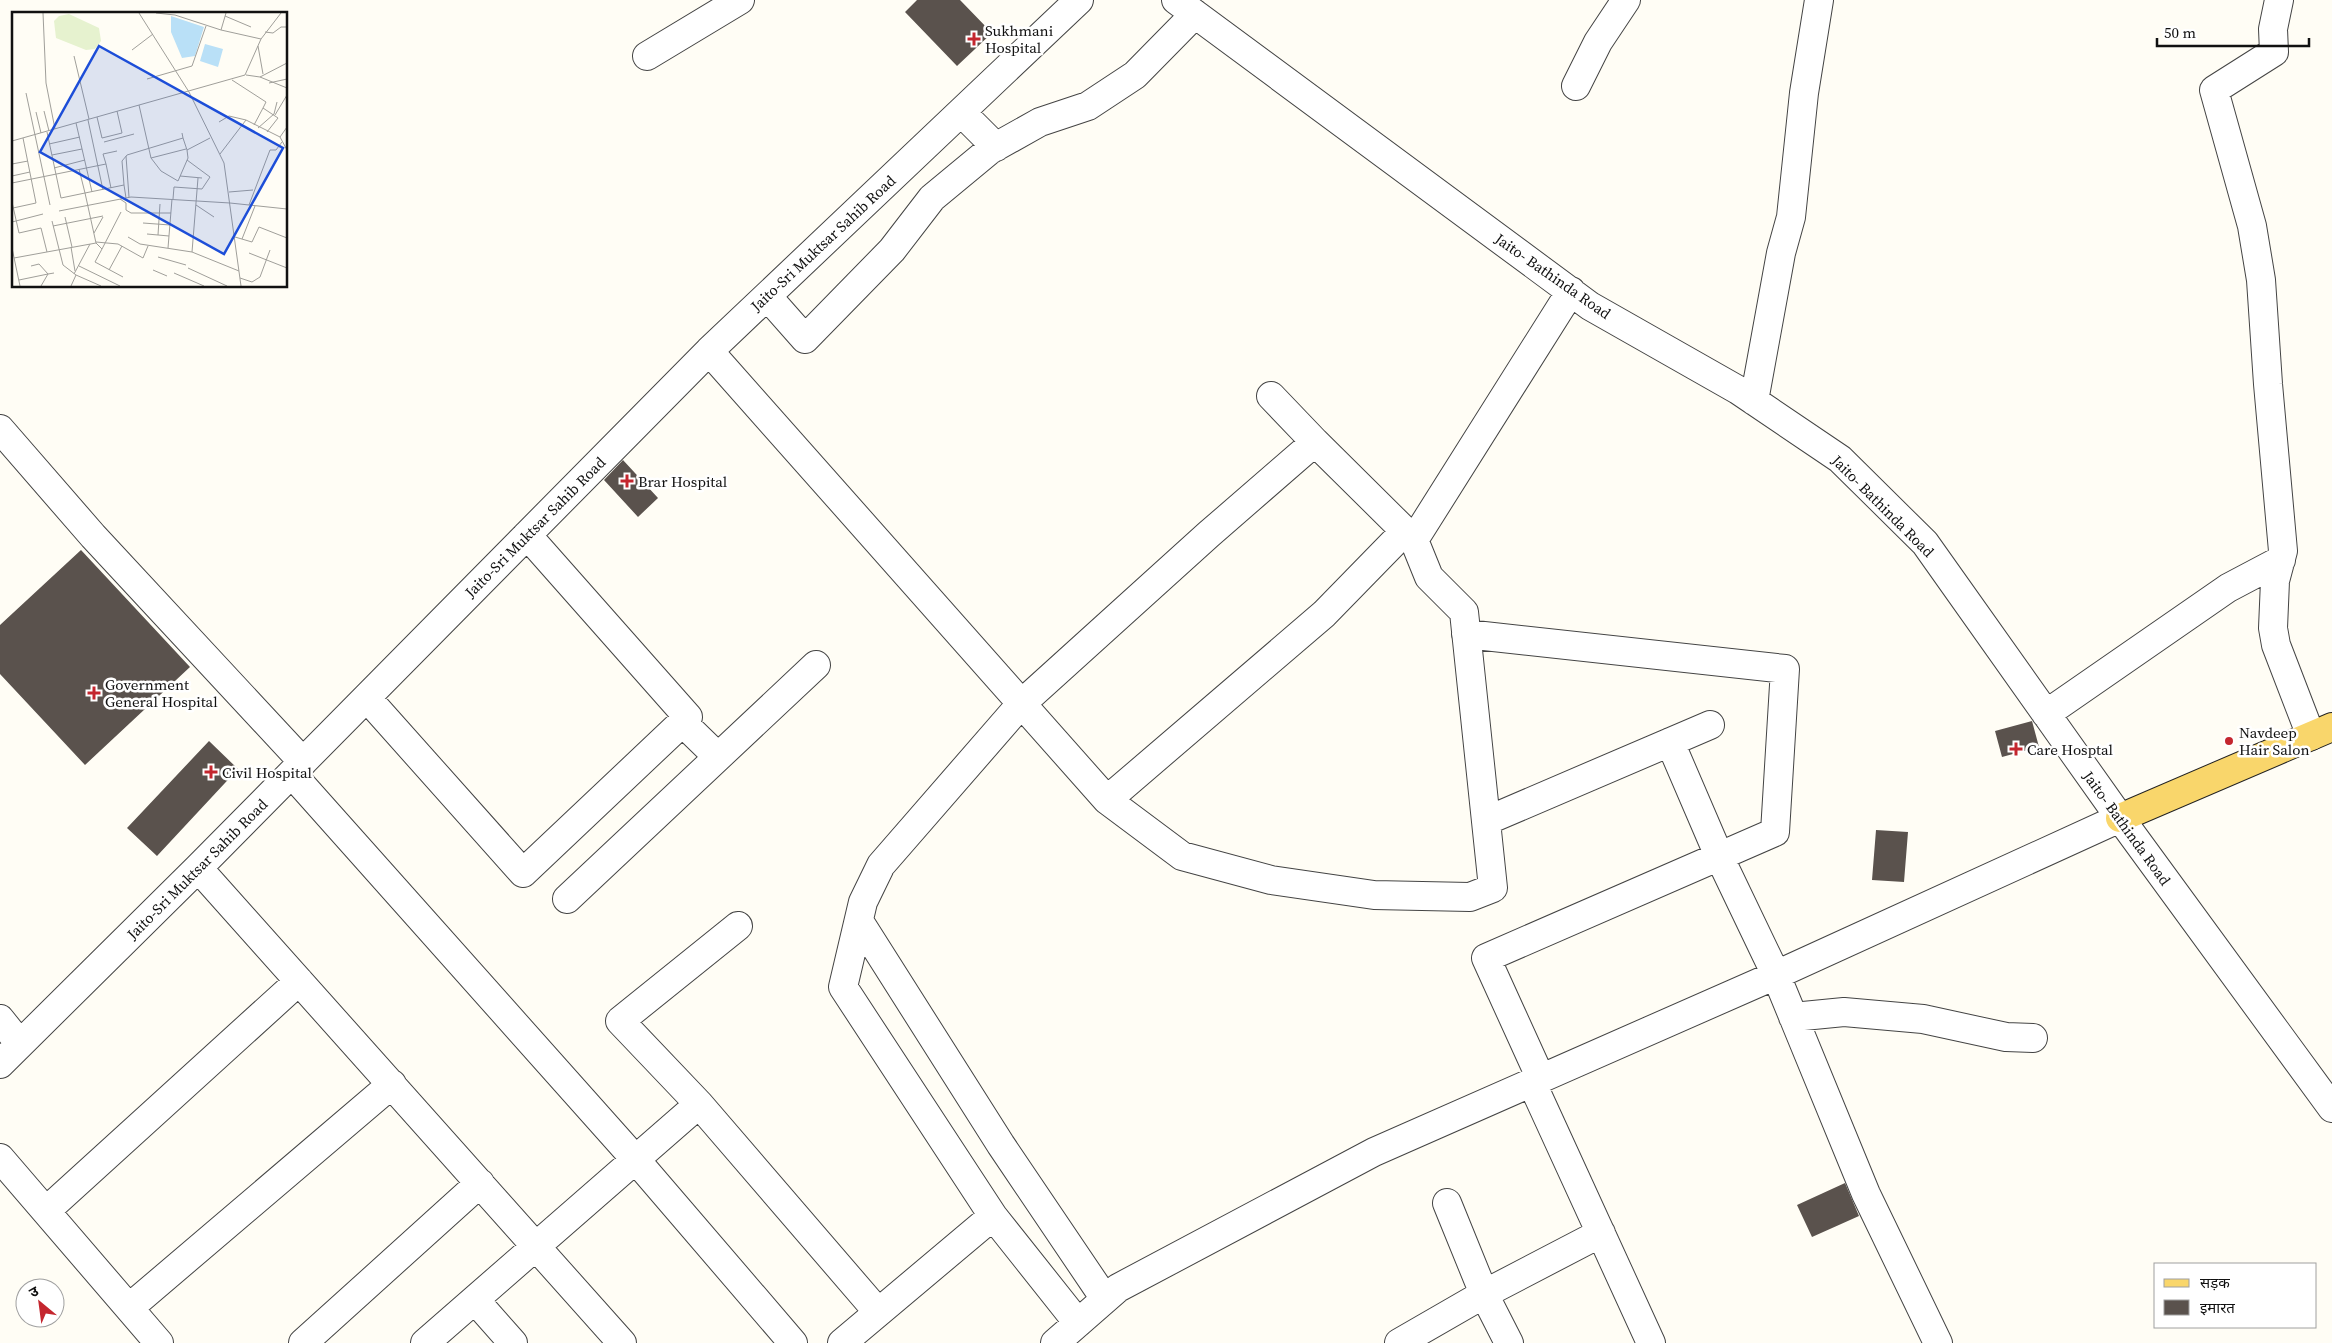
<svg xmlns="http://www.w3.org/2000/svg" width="2332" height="1343" viewBox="0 0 2332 1343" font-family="'Source Serif 4','Noto Sans Devanagari',serif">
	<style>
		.building { fill: #5a524d }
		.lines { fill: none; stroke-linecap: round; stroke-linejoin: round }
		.minor-casing { stroke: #444; stroke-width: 30 }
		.major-casing { stroke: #222; stroke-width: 30 }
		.minor { stroke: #fff; stroke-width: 28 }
		.major { stroke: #f9d66b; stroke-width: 28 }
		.poi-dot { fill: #c4262e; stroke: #fff; stroke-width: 2 }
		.labels { text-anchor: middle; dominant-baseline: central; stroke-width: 5; stroke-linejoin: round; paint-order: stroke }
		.poi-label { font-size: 15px; fill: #111; stroke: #fff; text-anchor: start }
		.street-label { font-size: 15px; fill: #111; stroke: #fff }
		.inset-road { fill: none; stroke: #a09f9a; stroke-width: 1 }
		.view { fill: #1d4ed8; fill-opacity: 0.15; stroke: #1d4ed8; stroke-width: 2.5 }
		.inset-edge { fill: none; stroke: #111; stroke-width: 2.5 }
	</style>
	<rect width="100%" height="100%" fill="#fffdf5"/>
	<!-- building -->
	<path class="building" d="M917,0H960L992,33L957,66L905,12Z
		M623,460L658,498L638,517L604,480Z
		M81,550L190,667L85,765L0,674V625Z
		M2032,721L2039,747L2002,757L1995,731Z
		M209,741L238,769L157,856L127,828Z
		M1876,830L1908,832L1904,882L1872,880Z
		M1845,1183L1859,1216L1812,1237L1797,1205Z"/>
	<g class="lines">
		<!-- minor casing -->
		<g class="minor-casing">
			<path id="minor" d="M1176,0L1590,306L1738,390L1840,459L1925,543L2120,818L2332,1108
				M2279,0L2273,29L2274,52L2214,90L2252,226L2261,280L2268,384L2283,551L2275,581L2273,628L2276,645L2311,736
				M647,56L740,0
				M1576,86L1598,42L1626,0
				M961,112L996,147
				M767,296L805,339L892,250L932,198L990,150L1040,122L1088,106L1135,75L1195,14
				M709,351L1107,800L1324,614L1405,531
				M1754,401L1781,253L1791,217L1804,93L1819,0
				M0,429L93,536L303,762
				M1315,442L1414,540L1571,291
				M1466,634L1785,669L1775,832L1486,958L1541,1079
				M367,698L523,873L688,717L527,535
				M2046,714L2228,588L2281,560
				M682,722L718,757
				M1670,742L1719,856L1776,975L1866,1194L1938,1343
				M292,774L636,1160L793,1343
				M1107,800L1182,856L1271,880L1374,895L1470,897L1493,888L1464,612L1429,577L1414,540
				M1486,821L1710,725
				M198,868L622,1343
				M567,899L816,665
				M859,921L1001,1145L1105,1299
				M1793,1017L1844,1012L1923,1019L2006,1037L2033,1038
				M0,1019L20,1044
				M0,1064L198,868L709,351L1079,0
				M1532,1083L1651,1343
				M699,1104L878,1312
				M0,1158L159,1343
				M1447,1203L1484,1294L1509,1343
				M46,1211L299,981
				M993,1216L843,987L863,902L881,865L1021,704L1209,534L1315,442L1271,396
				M475,1300L513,1343
				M129,1308L392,1084
				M303,1343L480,1183
				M425,1343L699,1104L620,1021L738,926
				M842,1343L993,1216L1078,1323
				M1055,1343L1118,1288L1374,1152L1776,975L2120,818
				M1399,1343L1484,1294L1601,1233"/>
		</g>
		<!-- major casing -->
		<g class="major-casing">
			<path id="major" d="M2120,818L2332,727"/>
		</g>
		<!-- minor -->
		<use href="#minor" class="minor"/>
		<!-- major -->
		<use href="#major" class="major"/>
	</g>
	<!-- markers -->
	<g class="poi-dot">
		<path d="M971.5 31.5h5v5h5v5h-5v5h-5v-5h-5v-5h5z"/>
		<path d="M624.5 473.5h5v5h5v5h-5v5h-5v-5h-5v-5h5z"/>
		<path d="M91.5 685.5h5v5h5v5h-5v5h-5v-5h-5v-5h5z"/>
		<circle cx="2229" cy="741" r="5"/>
		<path d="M2013.5 741.5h5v5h5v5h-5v5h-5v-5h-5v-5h5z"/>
		<path d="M208.5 764.5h5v5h5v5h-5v5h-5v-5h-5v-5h5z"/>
	</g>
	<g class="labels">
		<!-- poi labels -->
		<g class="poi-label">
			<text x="985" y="30">Sukhmani<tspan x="985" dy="17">Hospital</tspan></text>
			<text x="638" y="481">Brar Hospital</text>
			<text x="105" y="684">Government<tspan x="105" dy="17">General Hospital</tspan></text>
			<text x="2239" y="732">Navdeep<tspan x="2239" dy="17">Hair Salon</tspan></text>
			<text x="2027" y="749">Care Hosptal</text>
			<text x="222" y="772">Civil Hospital</text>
		</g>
		<!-- street labels -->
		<g class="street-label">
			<text transform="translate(823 243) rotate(-43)">Jaito-Sri Muktsar Sahib Road</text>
			<text transform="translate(1553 276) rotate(35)">Jaito- Bathinda Road</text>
			<text transform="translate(1883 506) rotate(45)">Jaito- Bathinda Road</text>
			<text transform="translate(535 527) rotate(-45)">Jaito-Sri Muktsar Sahib Road</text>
			<text transform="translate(2127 828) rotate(54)">Jaito- Bathinda Road</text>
			<text transform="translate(197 869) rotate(-45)">Jaito-Sri Muktsar Sahib Road</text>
		</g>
	</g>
	<!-- overview -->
	<g transform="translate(12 12)">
		<rect width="275" height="275" fill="#fffdf5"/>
		<path d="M57,2L87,16L89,29L83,37L74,38L44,26L42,9L47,4Z" fill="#e6f2cf"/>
		<path d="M159,4L192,15L183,44L170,46L159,20ZM193,32L211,37L206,55L188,49Z" fill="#b9e0f7"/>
		<path class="inset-road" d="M31,1L34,71L43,117M127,1L177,80L212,151L229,274M144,1L163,3L209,18L214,1M213,4L239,15M209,18L249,27M253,20L261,21L269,15H275M246,34L251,62M120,38L141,22M62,44L77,107M234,63L248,65L275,76M248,65L275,51M135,67L180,54L194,14M220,68L254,90L251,96L266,106L255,120M257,71L275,67M14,81L38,193M127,93L139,146L174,137M32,99L37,119M24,100L29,121M263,103L275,83M85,105L90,126L110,121L105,99M76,108L91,178M207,110L217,104L234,108M64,111L80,180M242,113L251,96M275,115L268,125L275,138M246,116L262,102L265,90M171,126L175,138L198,126M0,129L233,63L249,27L269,1M92,130L122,122M37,132L68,125M208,142L234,108L268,125M40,143L70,137M114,144L117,185M139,146L149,159L166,169L176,146L175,138M0,152L16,149M94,152L99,176M42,156L73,148M67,157L73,181L112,173L114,186M0,164L18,160M168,164L190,166M0,171L94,152L91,142L105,139M112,173L110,149L115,143L171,126L170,121M217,180L241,178M108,187L114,191V198L119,201H159M161,187L162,175L190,177L198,165L175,148M0,190L7,221L29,216L35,240M218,191L275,197M184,193L202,205M237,193L258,138H264L270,130M1,196L24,191L11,126M47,199L119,185L218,191M53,205L60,235M40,209L51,253L64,263L59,274M0,210L31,202M131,211L158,213M41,214L91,204M82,221L91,205M135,222L157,224M146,223L148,192M116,225L128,232L180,240L227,259M223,225L240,230L247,215L275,226M230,227L243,194M84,230L106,232L131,246L136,234M84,231L90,237L109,200M59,235L63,259M0,236L8,274M156,236L160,187M90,237L83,250L111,265M180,240L186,166M237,241L275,256M146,245L174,253M2,246L84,231L73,181L49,186L35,120M67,254L108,274M176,256L215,274M97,258L110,234M141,258L155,264M162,261L192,274M62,262L78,232M64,263L89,274M228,266L240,270L248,265L258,238M7,268L36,262L27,252L19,254M29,274L36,262L42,261"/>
		<path class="view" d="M87,34L271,136L212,242L28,140Z"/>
		<rect width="275" height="275" class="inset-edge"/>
	</g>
	<!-- legend -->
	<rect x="2154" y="1263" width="162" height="65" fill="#ffffff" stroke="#a0a0a0"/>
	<rect x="2164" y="1279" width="25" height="8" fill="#f9d66b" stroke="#a0a0a0"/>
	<text x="2200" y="1288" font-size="15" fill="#111111">सड़क</text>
	<rect x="2164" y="1300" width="25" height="15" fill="#5a524d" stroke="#a0a0a0"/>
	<text x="2200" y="1313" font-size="15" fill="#111111">इमारत</text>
	<!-- north arrow -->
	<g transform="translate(40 1303) rotate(331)"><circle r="24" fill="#ffffff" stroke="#a0a0a0"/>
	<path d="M0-4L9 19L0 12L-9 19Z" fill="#c4262e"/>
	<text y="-8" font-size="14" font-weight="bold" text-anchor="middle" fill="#111111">उ</text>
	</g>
	<!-- scale -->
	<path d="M2157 38v8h152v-8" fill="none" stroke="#111111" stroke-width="2.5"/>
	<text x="2164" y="38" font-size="15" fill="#111111" stroke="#ffffff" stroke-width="4" paint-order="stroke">50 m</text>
</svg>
